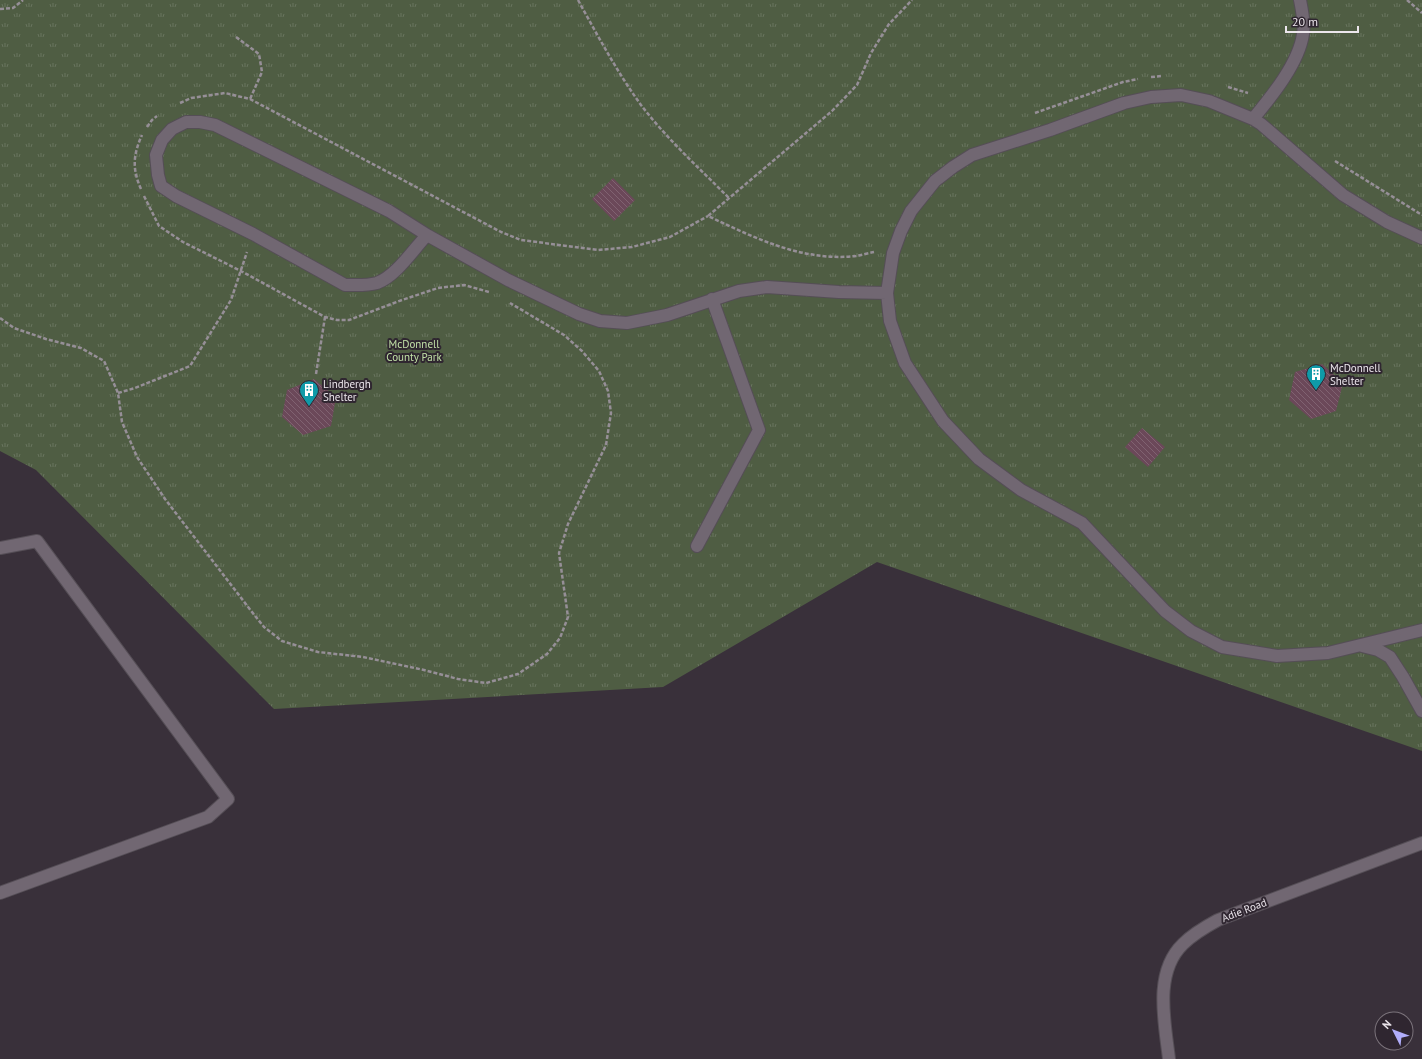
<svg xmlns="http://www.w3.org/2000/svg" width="1422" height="1059" viewBox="0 0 1422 1059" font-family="'PT Sans',sans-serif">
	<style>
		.park { fill: url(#park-tufts) }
		.building { fill: url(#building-back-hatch) }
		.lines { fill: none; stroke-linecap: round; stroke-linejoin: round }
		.minor-casing { stroke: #554e56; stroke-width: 14 }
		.path { stroke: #968f97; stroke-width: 2.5; stroke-dasharray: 4 2; stroke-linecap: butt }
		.minor { stroke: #716772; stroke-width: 12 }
		.labels { text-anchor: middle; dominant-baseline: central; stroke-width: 4; stroke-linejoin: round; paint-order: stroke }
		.park-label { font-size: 11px; fill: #c1e0a6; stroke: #2f2630 }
		.poi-label { font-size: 11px; fill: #ece6ec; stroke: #2f2630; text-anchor: start }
		.street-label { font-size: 11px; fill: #ece6ec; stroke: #2f2630 }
	</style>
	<defs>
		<pattern id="park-tufts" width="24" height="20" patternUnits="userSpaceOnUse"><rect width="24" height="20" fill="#4f5d43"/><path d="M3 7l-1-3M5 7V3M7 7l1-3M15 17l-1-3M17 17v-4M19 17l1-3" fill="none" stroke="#68745e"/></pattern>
		<pattern id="building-back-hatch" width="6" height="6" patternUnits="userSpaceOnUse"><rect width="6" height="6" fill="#6b4859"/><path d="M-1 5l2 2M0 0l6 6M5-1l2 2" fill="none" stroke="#806271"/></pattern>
	</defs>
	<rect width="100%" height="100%" fill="#39303a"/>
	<!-- park -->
	<path class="park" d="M0,0H1422V751L877,562L663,687L274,709L36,470L0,451Z"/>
	<!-- building -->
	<path class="building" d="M613,178L635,200L614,221L592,199Z
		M1322,364L1343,383L1336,411L1311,419L1289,400L1295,372Z
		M314,379L336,397L331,426L303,435L282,417L287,390Z
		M1142,428L1165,447L1148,467L1125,447Z"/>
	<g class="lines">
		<!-- minor casing -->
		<g class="minor-casing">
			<path id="minor" d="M1253,119C1271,97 1299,63 1303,34C1305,24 1302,10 1300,0
				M427,235C413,250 396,276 377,283C366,286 356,285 345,285L253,234L176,196L161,186L158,175L156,155L162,140L172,129L186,122H200L215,125L389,211L427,235L508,280L579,314L600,321L627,323L667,315L739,291L767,287L839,292L887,293
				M1422,238L1387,222L1343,195L1261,124L1253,119L1209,101L1181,95L1151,97L1124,103L1050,130L972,155L953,167L935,181L911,211L901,231L893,253L887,293L890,321L905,363L943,421L979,459L1021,490L1082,523L1165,611L1191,631L1222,647L1277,656L1328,653L1422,630
				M697,546L759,430L712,299
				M0,548L37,541L228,799L208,817L0,893
				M1362,646L1378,650L1390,657L1403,677L1422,711
				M1169,1059C1165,1023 1153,973 1183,944C1193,934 1205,927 1218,920L1422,843"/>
		</g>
		<!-- path -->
		<path class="path" d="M578,0C598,36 617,72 641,105C667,139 699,168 729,198
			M1407,0L1422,13
			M0,9L13,8L23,0
			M236,37L259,54L262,72L250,99
			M1151,77L1162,76
			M1228,87L1248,93
			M180,103L191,98L225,93L250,99L501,232L521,240L598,250L632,247L670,237L708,216
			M1035,113L1123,82L1138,79
			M147,127L152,120L157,116
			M1335,161L1422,215
			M141,189C132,169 133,155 142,135
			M144,196L159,226L183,242L241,271L325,317L337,320H349L402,300L438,288L464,285L489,292
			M874,252C869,253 862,255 856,256C803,262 755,238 708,216L832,111L857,85L871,53L889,24L912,0
			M0,318L14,328L46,339L81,348L104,361L118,393L122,422L137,457L165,499L252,612L264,627L282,641L318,652L363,657L424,670L458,679L486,683L518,674L547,654L560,638L568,617L559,553L568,524L606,445L611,413L608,391L599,371L582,351L564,335L510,303
			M316,374L325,317
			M118,393L135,388L190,366L231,300L247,252"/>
		<!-- minor -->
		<use href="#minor" class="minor"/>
	</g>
	<!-- icons -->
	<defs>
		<g id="building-pin" transform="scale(1)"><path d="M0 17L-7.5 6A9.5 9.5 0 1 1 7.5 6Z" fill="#0f9aa8" stroke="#2f2630"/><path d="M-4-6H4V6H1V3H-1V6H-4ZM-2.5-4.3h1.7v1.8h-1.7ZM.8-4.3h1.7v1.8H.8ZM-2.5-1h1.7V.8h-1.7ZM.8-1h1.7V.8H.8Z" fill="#fff"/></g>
	</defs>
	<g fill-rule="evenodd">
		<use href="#building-pin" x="1316" y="374"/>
		<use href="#building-pin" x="309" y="390"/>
	</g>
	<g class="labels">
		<!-- park labels -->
		<g class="park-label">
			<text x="414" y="344">McDonnell<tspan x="414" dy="13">County Park</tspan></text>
		</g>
		<!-- poi labels -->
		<g class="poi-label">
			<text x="1330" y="368">McDonnell<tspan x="1330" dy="13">Shelter</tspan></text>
			<text x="323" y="384">Lindbergh<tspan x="323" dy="13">Shelter</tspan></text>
		</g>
		<!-- street labels -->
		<g class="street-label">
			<text transform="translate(1244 910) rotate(-21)">Adie Road</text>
		</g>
	</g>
	<!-- north arrow -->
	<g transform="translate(1394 1031) rotate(312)"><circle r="19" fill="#2f2630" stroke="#7b737b"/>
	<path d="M0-3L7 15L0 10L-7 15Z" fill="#b1adfa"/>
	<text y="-6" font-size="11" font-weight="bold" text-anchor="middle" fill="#ece6ec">N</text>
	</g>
	<!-- scale -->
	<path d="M1286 26v6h72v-6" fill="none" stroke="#ece6ec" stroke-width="2"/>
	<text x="1292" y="26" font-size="12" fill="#ece6ec" stroke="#2f2630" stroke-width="3" paint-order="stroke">20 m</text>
</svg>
